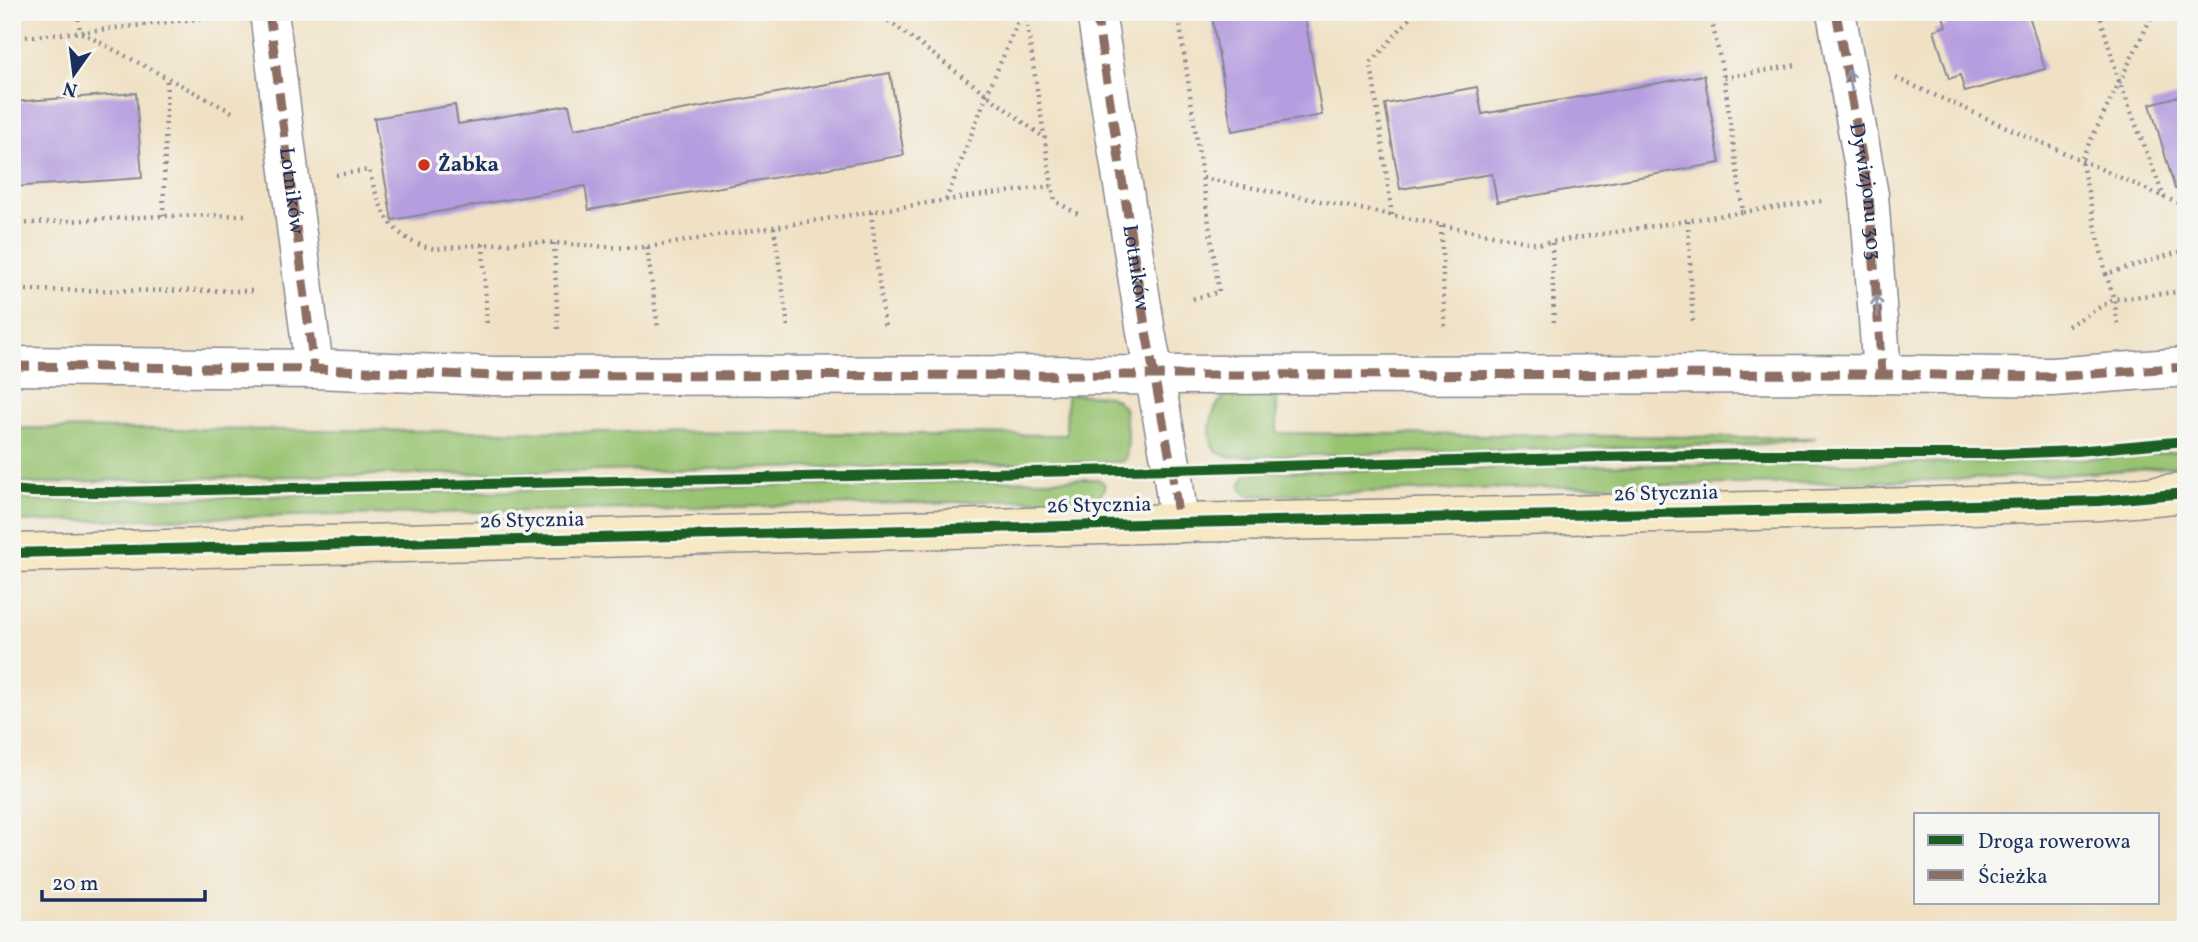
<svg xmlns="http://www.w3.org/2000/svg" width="2198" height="942" viewBox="0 0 2198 942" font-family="Vollkorn,serif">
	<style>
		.green { fill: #97c26f; stroke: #597866; stroke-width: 2 }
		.building { fill: #b69ddf }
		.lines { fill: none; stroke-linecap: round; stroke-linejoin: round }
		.street-casing { stroke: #868891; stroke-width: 41 }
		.secondary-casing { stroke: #868891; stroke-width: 41 }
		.path { stroke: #868891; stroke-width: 4.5; stroke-dasharray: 2 5; stroke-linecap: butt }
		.street { stroke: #fff; stroke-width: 38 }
		.secondary { stroke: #f6e9c3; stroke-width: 38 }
		.quiet { stroke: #8d6e63; stroke-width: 9; stroke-dasharray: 18 9; stroke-linecap: butt }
		.cycleway-casing { stroke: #f6f6f2; stroke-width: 15 }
		.cycleway { stroke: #1b5e20; stroke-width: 10 }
		.oneway { stroke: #8d97ae }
		.poi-dot { fill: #c8321e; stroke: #f6f6f2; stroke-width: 2.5 }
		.labels { text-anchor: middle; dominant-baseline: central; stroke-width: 7; stroke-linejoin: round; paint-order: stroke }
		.poi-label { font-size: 21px; font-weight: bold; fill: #1b2f5e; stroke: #f6f6f2; text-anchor: start }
		.street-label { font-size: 21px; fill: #1b2f5e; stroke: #f6f6f2 }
	</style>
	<rect width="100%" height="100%" fill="#f6f6f2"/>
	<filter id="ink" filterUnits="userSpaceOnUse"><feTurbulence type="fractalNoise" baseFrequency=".0143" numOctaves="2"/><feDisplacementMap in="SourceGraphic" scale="14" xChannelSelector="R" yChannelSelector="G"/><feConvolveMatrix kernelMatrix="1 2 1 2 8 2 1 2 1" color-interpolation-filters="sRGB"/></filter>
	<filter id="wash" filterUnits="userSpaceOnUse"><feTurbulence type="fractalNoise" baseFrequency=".00686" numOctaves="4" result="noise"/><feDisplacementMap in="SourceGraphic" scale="28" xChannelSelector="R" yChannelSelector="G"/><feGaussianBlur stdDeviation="1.57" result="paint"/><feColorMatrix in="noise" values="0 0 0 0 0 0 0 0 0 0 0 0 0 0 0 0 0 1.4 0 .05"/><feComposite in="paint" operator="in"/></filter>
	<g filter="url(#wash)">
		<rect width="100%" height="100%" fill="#f0e1c4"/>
		<!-- green -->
		<path class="green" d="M1277,392V433L1816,438L1762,444L1232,457C1227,456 1220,455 1216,451C1203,437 1212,398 1232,393C1245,390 1263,392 1277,392Z
			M1067,394L1109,396L1117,400L1124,408L1128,439L1126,459L1121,462L140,479L36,484L12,481V428L1066,435Z
			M2186,451V465C2015,482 1843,482 1671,485C1532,487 1392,491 1252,496L1245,494L1241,488V482L1249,472C1415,470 1581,465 1747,464C1893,462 2040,466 2186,451Z
			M1087,479H1098L1104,483L1105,489L1096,499L12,522V498L38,501Z"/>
		<g id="blocks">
			<!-- building -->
			<path class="building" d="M1211,12H1304L1322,115L1232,131Z
				M1942,12H2028L2045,69L1965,92L1960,75L1949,79L1934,30L1946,26Z
				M890,73L904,155L589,210L585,186L392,220L374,118L455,105L458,124L569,105L574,129Z
				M1704,75L1720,163L1497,202L1492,174L1400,189L1385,104L1477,87L1482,114Z
				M136,93L142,178L12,187V102Z
				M2186,94V185L2175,189L2150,104Z"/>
		</g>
	</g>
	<g filter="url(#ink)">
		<use href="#blocks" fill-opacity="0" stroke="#868891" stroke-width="2"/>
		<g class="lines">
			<!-- street casing -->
			<g class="street-casing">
				<path id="street" d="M269,12L314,369
					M1096,12L1146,332L1172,469L1179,523
					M1836,12L1869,195L1882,374
					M12,366L314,369L494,376L1882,374L2052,377L2186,367"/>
			</g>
			<!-- secondary casing -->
			<g class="secondary-casing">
				<path id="secondary" d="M12,553L1179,523L1846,509L2099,501L2186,493"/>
			</g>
			<!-- path -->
			<path class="path" d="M78,12L80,32L223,16
				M428,12L439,17L459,12
				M877,12L1043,137
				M1025,12L1052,186
				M1178,12L1219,292L1188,300
				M2099,12L2119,81L2164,197L2186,206
				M2154,12L2081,160L2106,274L2186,250
				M12,38L80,32L234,113
				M1724,78L1796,65
				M1896,78L2164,197
				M336,175L369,170C379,209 392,243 437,249C476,245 516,241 556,243C587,245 616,249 647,247L946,200L1052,186L1055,201L1080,215
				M1203,178L1538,244L1743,212L1724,78L1710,12
				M946,200L987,94L1022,12
				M871,212L885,330
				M1743,212L1822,201
				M1392,215L1371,63L1415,12
				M163,216L167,79
				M1688,221L1693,326
				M12,224L163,216L246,215
				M1441,226L1445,329
				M774,227L788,327
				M554,243L558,330
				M1552,243L1554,326
				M483,244L487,327
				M647,247L658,329
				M2106,274L2114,299L2118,324
				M12,290L255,291
				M2068,326L2114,299L2186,291"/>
			<!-- street -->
			<use href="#street" class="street"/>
			<!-- secondary -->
			<use href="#secondary" class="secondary"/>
			<!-- quiet -->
			<g class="quiet">
				<path id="s1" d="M269,12L314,369"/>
				<path id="s2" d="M1096,12L1146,332L1172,469L1179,523"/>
				<path id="s3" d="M1836,12L1869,195L1882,374"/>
				<path d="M12,366L314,369L494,376L1882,374L2052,377L2186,367"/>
			</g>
			<!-- cycleway casing -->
			<g class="cycleway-casing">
				<path id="cycleway" d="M12,490L33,492H111L1172,469L1601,457L1754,454H2001L2076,451L2186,441
					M12,553L1179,523L1846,509L2099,501L2186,493"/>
			</g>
			<!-- cycleway -->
			<use href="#cycleway" class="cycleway"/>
		</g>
		<!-- one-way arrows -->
		<defs><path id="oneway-shaft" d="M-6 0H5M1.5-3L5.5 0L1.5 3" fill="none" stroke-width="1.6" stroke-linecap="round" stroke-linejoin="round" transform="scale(1.75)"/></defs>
		<g class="oneway">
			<use href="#oneway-shaft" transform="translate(1850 80) rotate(-100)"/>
			<use href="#oneway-shaft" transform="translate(1877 306) rotate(-94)"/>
		</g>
	</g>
	<!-- markers -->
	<circle class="poi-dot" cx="424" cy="165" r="7"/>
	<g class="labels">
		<!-- poi labels -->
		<g class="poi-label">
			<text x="438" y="165">Żabka</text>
		</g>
		<!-- street labels -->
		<g class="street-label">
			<text stroke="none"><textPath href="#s1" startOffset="180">Lotników</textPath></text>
			<text stroke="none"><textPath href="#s3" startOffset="182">Dywizjonu 303</textPath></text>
			<text stroke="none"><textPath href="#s2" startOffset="259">Lotników</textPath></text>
			<text transform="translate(1666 494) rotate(-1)">26 Stycznia</text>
			<text transform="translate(1099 506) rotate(-1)">26 Stycznia</text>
			<text transform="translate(532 521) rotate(-1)">26 Stycznia</text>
		</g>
	</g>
	<!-- margin -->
	<rect width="2198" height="942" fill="none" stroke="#f6f6f2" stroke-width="42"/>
	<!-- legend -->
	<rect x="1914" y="813" width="245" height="91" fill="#f6f6f2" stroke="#9ea6b7" stroke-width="2"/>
	<rect x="1928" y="835" width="35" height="10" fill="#1b5e20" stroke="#9ea6b7" stroke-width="2"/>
	<text x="1978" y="848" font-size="21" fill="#1b2f5e">Droga rowerowa</text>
	<rect x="1928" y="870" width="35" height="10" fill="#8d6e63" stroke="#9ea6b7" stroke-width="2"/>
	<text x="1978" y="883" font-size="21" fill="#1b2f5e">Ścieżka</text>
	<!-- north arrow -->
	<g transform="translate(74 74) rotate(194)" stroke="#f6f6f2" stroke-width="5" paint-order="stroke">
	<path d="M0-5L12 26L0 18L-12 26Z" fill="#1b2f5e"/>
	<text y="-10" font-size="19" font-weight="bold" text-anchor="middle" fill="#1b2f5e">N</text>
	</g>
	<!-- scale -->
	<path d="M42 890v10h163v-10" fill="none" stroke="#1b2f5e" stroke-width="3.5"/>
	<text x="52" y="890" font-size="21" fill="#1b2f5e" stroke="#f6f6f2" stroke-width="5" paint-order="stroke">20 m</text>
</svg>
